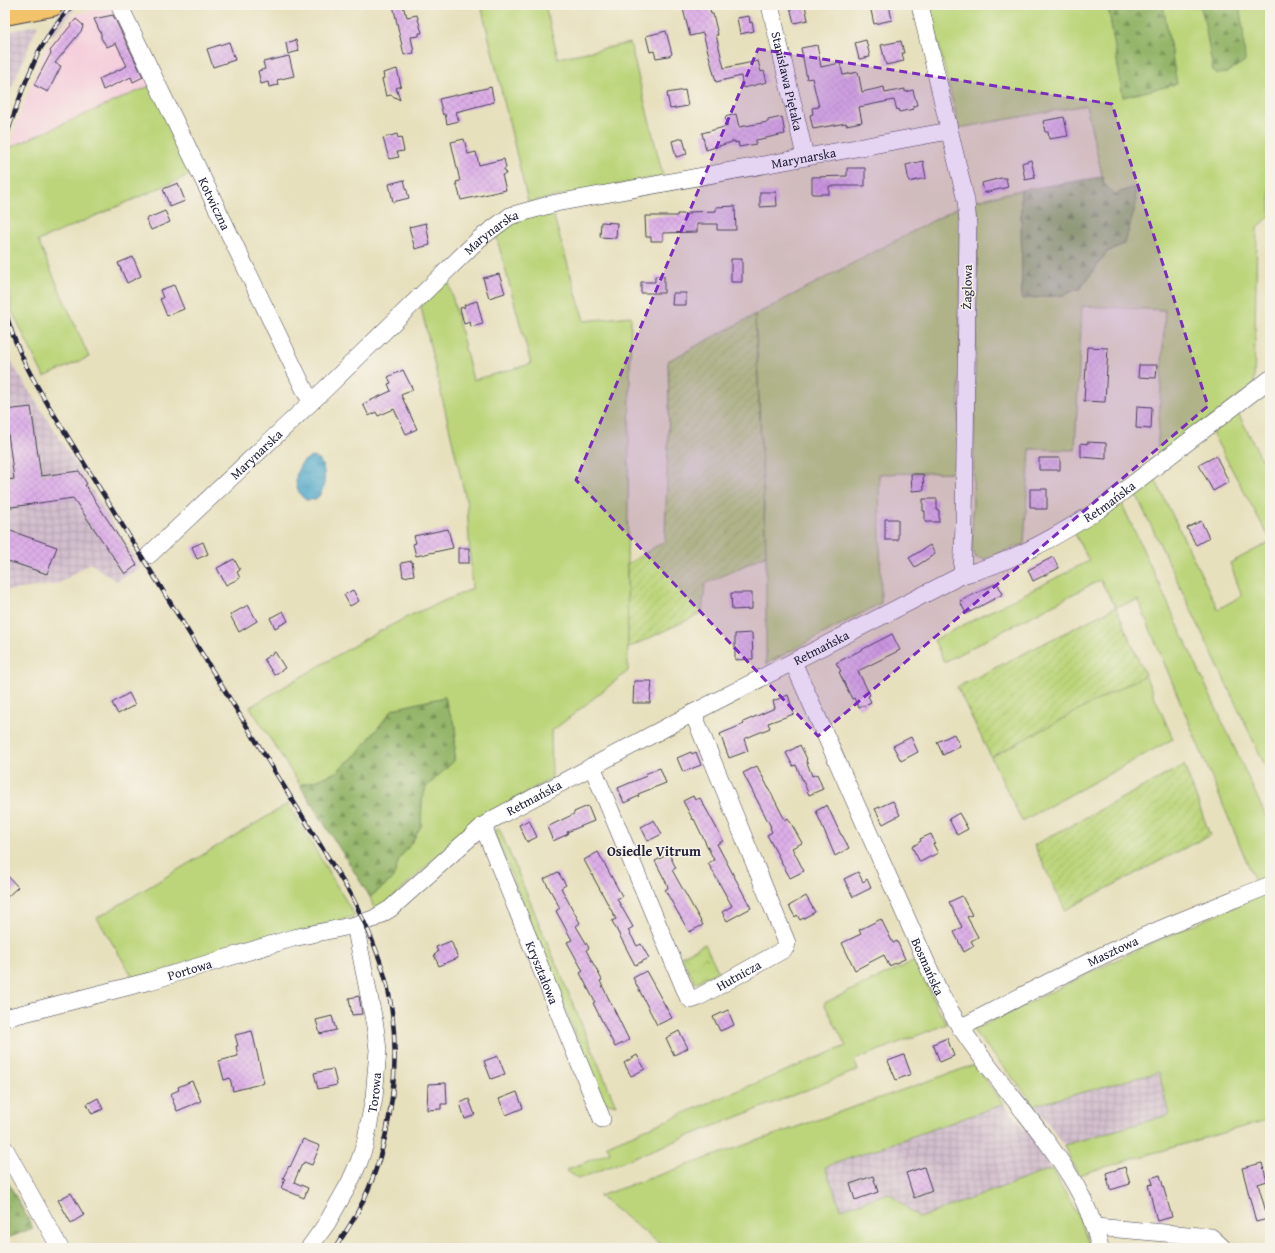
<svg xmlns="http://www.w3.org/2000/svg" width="1275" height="1253" viewBox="0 0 1275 1253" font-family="'Gentium Book Plus',serif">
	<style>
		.built { fill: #f5cfdc }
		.industrial { fill: url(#industrial-grid) }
		.railway { fill: #d1bdcc }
		.grass { fill: #bcd57a; stroke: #6f7c5a }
		.forest { fill: url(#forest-firs); stroke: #5c6c52 }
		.park { fill: url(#park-crowns); stroke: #6f7c5a }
		.garden { fill: url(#garden-furrows); stroke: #6f7c5a }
		.water { fill: url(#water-ripples); stroke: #366482 }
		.building { fill: url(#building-cross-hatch) }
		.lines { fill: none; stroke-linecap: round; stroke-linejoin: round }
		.minor-casing { stroke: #403e4e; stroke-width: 18 }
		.major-casing { stroke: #403e4e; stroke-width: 24 }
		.minor { stroke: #fff; stroke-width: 17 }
		.major { stroke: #f2c36a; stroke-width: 22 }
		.rail-casing { stroke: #22223b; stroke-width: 4.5 }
		.rail { stroke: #f7f3e8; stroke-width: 3; stroke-dasharray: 9; stroke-linecap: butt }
		.marked { fill: #7b2cbf; fill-opacity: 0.2; stroke: #7b2cbf; stroke-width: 3; stroke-dasharray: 8 5; stroke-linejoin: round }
		.labels { text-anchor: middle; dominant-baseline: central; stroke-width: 3; stroke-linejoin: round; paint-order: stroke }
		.street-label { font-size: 13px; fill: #22223b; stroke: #f7f3e8 }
		.neighbourhood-label { font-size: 14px; font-weight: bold; fill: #22223b; stroke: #f7f3e8 }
	</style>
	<defs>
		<pattern id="industrial-grid" width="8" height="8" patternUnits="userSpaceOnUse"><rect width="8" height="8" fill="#d1bdcc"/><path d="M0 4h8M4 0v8" fill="none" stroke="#b3a2b0"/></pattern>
		<pattern id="forest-firs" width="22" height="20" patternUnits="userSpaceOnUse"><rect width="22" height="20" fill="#95b66a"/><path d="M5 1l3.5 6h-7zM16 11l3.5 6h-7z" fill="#799458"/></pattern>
		<pattern id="park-crowns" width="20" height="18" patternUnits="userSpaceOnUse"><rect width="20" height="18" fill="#bcd57a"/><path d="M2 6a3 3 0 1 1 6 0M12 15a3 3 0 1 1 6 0" fill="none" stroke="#a1b76a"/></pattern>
		<pattern id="garden-furrows" width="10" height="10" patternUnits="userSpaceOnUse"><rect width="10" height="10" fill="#bcd57a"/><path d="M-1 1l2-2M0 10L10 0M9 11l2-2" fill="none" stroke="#a1b76a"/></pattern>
		<pattern id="water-ripples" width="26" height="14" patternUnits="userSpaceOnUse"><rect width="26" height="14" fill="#4aa6c8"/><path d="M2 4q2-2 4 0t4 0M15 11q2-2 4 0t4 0" fill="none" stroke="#3d87a4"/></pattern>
		<pattern id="building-cross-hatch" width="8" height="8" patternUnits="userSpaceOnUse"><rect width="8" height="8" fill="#ddafe8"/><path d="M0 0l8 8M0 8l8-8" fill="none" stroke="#bd96c8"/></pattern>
	</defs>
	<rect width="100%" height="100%" fill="#f7f3e8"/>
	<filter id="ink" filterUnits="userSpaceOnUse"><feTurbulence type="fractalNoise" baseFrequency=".025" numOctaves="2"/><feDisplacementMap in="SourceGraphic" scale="8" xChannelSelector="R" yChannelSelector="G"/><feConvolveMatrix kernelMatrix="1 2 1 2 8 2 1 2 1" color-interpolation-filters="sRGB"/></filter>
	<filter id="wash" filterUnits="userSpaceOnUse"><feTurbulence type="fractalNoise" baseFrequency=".012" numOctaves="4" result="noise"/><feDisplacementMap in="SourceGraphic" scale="16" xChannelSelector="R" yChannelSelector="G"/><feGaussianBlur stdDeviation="0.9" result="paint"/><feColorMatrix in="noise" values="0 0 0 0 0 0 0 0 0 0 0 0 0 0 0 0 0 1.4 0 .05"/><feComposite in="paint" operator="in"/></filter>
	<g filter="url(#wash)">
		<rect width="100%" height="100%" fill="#e7e0bd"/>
		<!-- built -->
		<path class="built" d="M115,6L152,85L11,147L17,121L46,48L75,14Z"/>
		<!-- industrial -->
		<path class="industrial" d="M38,24L5,104V33Z
			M5,340L13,365L141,568L116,581L90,563L58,584L5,591Z
			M1159,1072L1169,1115L1064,1145L1035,1105Z
			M1004,1104L1034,1140L1051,1169L919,1218L889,1193L841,1209L825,1167Z"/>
		<!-- railway -->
		<path class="railway" d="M67,5H78L53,35L47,29Z"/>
		<!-- grass -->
		<path class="grass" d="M481,5H545L558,58L630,43L663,176L528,202Z
			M929,5H1108L1123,97L1176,84L1163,5H1270V216L1257,228L1254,385L1157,458L1165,310L1082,306L1075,450L1030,449L1024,544L984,559L976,558L972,549L978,217L974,201L1021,190L1022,299L1063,295L1081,288L1107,252L1125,243L1135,188L1115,195L1104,184L1086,105L959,128Z
			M152,85L194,173L38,241L89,357L44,377L12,311L5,259V194L11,147Z
			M959,207L961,222L958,472L879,474L881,603L766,664V555L755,315Z
			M552,210L584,321L631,316L627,564L628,671L551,732L552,778L474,822L387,903L375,911L370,897L393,879L399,859L412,842L421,826L422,800L426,787L454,761L456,727L448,710L445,697L393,709L357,754L336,772L318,780L300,785L250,707L365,639L411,615L472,589L467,504L421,307L448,279L473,380L531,364L496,235L514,222Z
			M1237,411L1270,475V539L1212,433Z
			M1154,477L1218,609L1242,596L1230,563L1270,542V776L1134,490Z
			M1121,502L1270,825V878L1256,884L1138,600L1116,607L1100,580L944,662L934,640L1089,561L1074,532Z
			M1145,675L1173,739L1022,821L991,757Z
			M288,804L355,916L134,979L97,918Z
			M499,828L614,1101L616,1105L603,1102L494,832Z
			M1270,891V1119L1078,1175L1064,1145L1169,1115L1159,1072L1035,1105L973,1030L1145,946Z
			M917,960L937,1008L947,1024L854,1060L858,1070L578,1179L566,1170L610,1152L607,1145L846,1046L824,1003Z
			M974,1065L1004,1104L825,1167L841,1209L889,1193L919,1218L1051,1169L1077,1213L1091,1248H665L599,1196Z"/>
		<!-- forest -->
		<path class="forest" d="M1108,5H1163L1177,84L1123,97Z
			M1200,5H1239L1243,29L1245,61L1226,73L1217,74L1213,71L1204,19Z
			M1102,177L1104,184L1115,194L1135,187L1136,204L1125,243L1107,252L1081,288L1063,295L1022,299L1021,190Z
			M445,697L448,710L456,727L454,761L426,787L422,800L421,826L412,842L399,859L393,879L370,897L300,785L318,780L336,772L357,754L393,709Z
			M5,1177L33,1228L5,1239Z"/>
		<!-- park -->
		<path class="park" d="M705,944L718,971L695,983L681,956Z"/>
		<!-- garden -->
		<path class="garden" d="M755,315L766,555L705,584L702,613L628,648L627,564L665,541L669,407L668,361Z
			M1116,607L1145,675L991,757L957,687Z
			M1184,765L1210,835L1065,910L1034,845Z"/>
		<!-- water -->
		<path class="water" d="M312,457C328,458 327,489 318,497C315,500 310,500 306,500C291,490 293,462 312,457Z"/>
		<g id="blocks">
			<!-- building -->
			<path class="building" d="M393,5H403L405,13H406L407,17L417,15L422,33H419V36L411,37L414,53L404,55Z
				M682,5H709L711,14H713L718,35H716L724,68L758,61L761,72L764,71L767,82L743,88L741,76L716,82L703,33L690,36Z
				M800,5H805L808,20L794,23L790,7Z
				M877,5H889L892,20L874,24L870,6Z
				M113,15L143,77L133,82L131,77L103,90L99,79L127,66L116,43L107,47L101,38V34L94,19Z
				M749,16L750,23L752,22L754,31L740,34L737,18Z
				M76,19L83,25L82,30L55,63L61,66L48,92L34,85L51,53L50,51Z
				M666,31L672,54L669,56L656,58L654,51L650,52L646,36Z
				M296,40L299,51L288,54L286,43Z
				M866,40L870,57L859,59L855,43Z
				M901,41L904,53H902L904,61L886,65L881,45Z
				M229,42L235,60L213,67L207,49Z
				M817,45L821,67L840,63L843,75L858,72L862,92L884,87L885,93L905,89V92L913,90L917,105L913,106L914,109L899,112L898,109L897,110L894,100L859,107L862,122L846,125V123L813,129L810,115L813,114L812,108L819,107L812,78L807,79L801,48Z
				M289,56L294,76L277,80L278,85L269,87L268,82L261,84L258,71L265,69L263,62Z
				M397,69L401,86L396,88L400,100L391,95L386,96L382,79L384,78L383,73Z
				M491,87L494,102L456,112L459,121L447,124L445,114L443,115L439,99Z
				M685,90L688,106L670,109L667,93Z
				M736,114L739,127L768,122V120L782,117L785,134L756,140V144L739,147L738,142L735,143V141L706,150L702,133L728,126L725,117Z
				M1064,117L1068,136L1049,139L1048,132H1045L1043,121Z
				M397,134L398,138L401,137L404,151L397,152L399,157L389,159L383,138Z
				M683,138L687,154L676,157L672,141Z
				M464,139L468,154L476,152L479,165L504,159L506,168L504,169L506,174L502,175L506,190L461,200L456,182L460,181L451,142Z
				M1031,160L1035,178L1025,180L1022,163Z
				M923,161L926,178L909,182L906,165Z
				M847,168H865V186H829V194H812V177L847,176Z
				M1001,178H1006L1008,187L984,193L982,183Z
				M404,180L409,198L393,202L389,184Z
				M178,183L185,201L170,207L163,189Z
				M760,192H776L777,206L760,207Z
				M735,206L736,230H717V224H697V232L663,233V241H651V237H646L645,216H677V214H690V212L716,211V207Z
				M165,211L170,222L151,230L146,219Z
				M601,222L617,223L616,238L600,237Z
				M426,223L430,245L415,249L409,227Z
				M133,257L141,276L127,283L118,263Z
				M731,259H742V282H731Z
				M499,274L505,293L489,298L483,278Z
				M655,276H664V293H641V282H655Z
				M174,285L184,309L167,316L160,299L163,298L160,290Z
				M673,293H686V305H672Z
				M477,301L483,324L471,327L470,322L464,324L460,308L465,307L464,305Z
				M1087,347L1108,348L1105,402L1084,401Z
				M1139,365H1157L1156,378L1138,377Z
				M403,370L413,390L401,395L417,429L406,434L394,409L378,416L376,412L369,416L363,404L391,391L388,384L391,383L388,377Z
				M1137,406L1152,407L1151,429L1136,428Z
				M31,407L41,476L79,471L87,484L85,485L137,565L125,574L73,498L5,508V480L14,479L5,410Z
				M1087,442L1106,443V459L1081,457V443L1087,444Z
				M1216,456L1229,482L1213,491L1199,465Z
				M1039,458H1060V470H1039Z
				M911,474H923L924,490L912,491Z
				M1030,489H1047V509H1035V507H1030Z
				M923,499H937V510H939V522H925V511H923Z
				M885,519H898V540H885Z
				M1201,521L1209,538L1196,545L1187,528Z
				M5,529L57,547L47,574L5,560Z
				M448,529L453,548L416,556L413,544L416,543L414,536Z
				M203,542L208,554L197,559L192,547Z
				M930,545L935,554L915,567L909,558Z
				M458,548H469V563H458Z
				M1053,557L1059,568L1033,581L1028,570Z
				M234,559L240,570L237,572L240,578L226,585L217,568Z
				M412,561L414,575L403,577L401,563Z
				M997,583L1003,594L966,614L960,601Z
				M353,590L359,601L350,606L344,595Z
				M731,593H752V609L732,610Z
				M248,605L257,621L239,632L230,615Z
				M283,611L288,621L275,628L270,618Z
				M752,633L753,659L735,660V634Z
				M892,634L900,650L858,671L870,695L868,696L871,702L859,708L854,698L852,699L839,672L841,671L836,663Z
				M275,652L285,668L274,675L264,659Z
				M634,681H652L650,703H633Z
				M129,693L135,705L118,714L112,703Z
				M788,695L794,714L768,723L770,728L744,739L748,751L729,758L720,734L744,724L743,722L775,708L773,701Z
				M954,734L960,746L943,755L937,742Z
				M911,737L918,752L901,761L893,746Z
				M800,745L807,759L806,760L812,776L817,774L823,789L809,795L796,765L793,766L786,753Z
				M691,752L692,754L696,752L701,765L683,772L677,758Z
				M757,766L785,820L788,818L802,843L792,848L804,871L790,878L767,835L772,832L770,828L771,827L743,773Z
				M660,768L666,783L638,794L639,796L624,803L618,788L646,776L645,774Z
				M693,796L695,800L700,798L716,827L723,841L717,844L751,908L727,921L722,912L732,906L708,863L714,860L694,819L693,820L683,801Z
				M893,801L900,815L883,824L875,809Z
				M827,805L841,835H842L849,848L835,856L816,811Z
				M588,806L594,821L567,832L568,834L553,841L547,827L574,814V812Z
				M959,813L968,829L957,835L949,819Z
				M529,820L537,837L527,842L519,825Z
				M654,820L662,834L648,841L641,827Z
				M931,834L935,843L933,844L938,853L920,862L912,847L921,841L920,839Z
				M598,852L622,896L617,899L633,927L628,930L637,946L641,944L649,958L635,965L612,921L616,919L584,860Z
				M669,854L676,868L672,870L703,925L689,932L665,890L668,888L667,884L655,861Z
				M558,872L566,885L561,888L580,923L576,926L589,948L586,950L602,980L600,981L629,1040L615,1047L593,1003L595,1002L580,973L583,971L567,942L572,940L556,911L560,908L544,879Z
				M858,872L863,882L867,879L871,888L853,897L844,879Z
				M5,873L18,887L5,899Z
				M806,896L815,912L800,920L797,915L795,917L789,906Z
				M962,896L972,915L967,917L978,937L971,941L974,946L964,952L954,932L962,927L949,902Z
				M881,919L893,943L897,941L905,959L889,966L884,955L855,970L842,943L861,934L859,930Z
				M451,941L458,958L439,966L434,955L438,952L436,947Z
				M646,971L672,1018L657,1025L633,978Z
				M359,996L362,1014L352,1015L349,998Z
				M728,1010L734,1025L720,1031L713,1017Z
				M332,1016L336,1030L320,1034L316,1020Z
				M252,1031L264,1083L233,1091L230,1078L224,1080L219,1061L238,1056L236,1046H238L235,1035Z
				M679,1031L688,1048L674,1055L666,1038Z
				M947,1038L954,1056L940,1062L933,1044Z
				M637,1055L645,1069L631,1076L624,1063Z
				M904,1055L911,1074L896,1080L888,1061Z
				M498,1056L505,1074L491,1079L484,1061Z
				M333,1069L337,1085L318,1089L314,1073Z
				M192,1081L201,1101L177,1111L170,1094L179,1090L178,1087Z
				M446,1083L447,1104H441V1109L427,1110L428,1084Z
				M517,1092L523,1108L506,1115L499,1099Z
				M98,1098L103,1109L92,1114L87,1104Z
				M469,1099L475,1115L465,1119L460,1103Z
				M303,1139L320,1146L312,1165L304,1162L303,1164H302L294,1182L308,1188L304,1198L281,1188L285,1179L283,1178L289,1166L290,1167Z
				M1262,1163L1267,1181L1258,1184L1268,1219L1256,1222L1242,1168Z
				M924,1167L932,1191L914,1198L906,1173Z
				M1125,1167L1130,1184L1110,1190L1106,1173Z
				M1160,1175L1172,1217L1157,1221L1148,1185L1153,1184L1151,1178Z
				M873,1176L878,1192L855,1200L850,1184Z
				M71,1193L84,1215L71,1223L58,1200Z"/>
		</g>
	</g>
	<g filter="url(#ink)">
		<use href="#blocks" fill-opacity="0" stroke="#403e4e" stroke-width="1"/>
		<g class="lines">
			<!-- minor casing -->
			<g class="minor-casing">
				<g id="minor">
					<path id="s1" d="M120,5L121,9L306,393L312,401"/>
					<path id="s2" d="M770,5L805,156"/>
					<path d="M920,5L966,201L968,224L964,525L962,575"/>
					<path id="s3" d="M149,555L322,392L479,239L510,216L556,203L949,131"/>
					<path id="s4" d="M793,662L939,991C976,1062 1036,1117 1076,1186C1087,1205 1095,1227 1100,1248"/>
					<path id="s5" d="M592,766L688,997L691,1000L697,998L783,950L786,947L787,943L693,713"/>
					<path id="s6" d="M483,826L602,1119"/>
					<path id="s7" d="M5,1018L150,981L293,938L355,925L373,919L390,909L483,826L495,818L693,713L962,575C1011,563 1057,536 1100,509L1270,379"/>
					<path id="s8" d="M960,1028C1016,999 1072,969 1129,943C1175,922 1223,904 1270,885"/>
					<path d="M5,1149L60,1248"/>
					<path d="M1095,1227L1211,1237L1223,1248"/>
					<path id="s9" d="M309,1248L327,1223L349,1184L359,1162L365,1144L374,1098L378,1050L375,1026L355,925"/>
				</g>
			</g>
			<!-- major casing -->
			<g class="major-casing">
				<path id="major" d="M5,14L52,5"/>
			</g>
			<!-- minor -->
			<use href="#minor" class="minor"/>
			<!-- major -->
			<use href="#major" class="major"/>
			<!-- rail casing -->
			<g class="rail-casing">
				<path id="rail" d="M5,144L9,128L24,86L39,51L51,32L72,5
					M5,309C14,347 33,380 53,413L350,893C364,920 377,948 385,977C405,1052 393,1147 356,1215C350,1226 342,1237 335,1248"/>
			</g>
			<!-- rail -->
			<use href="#rail" class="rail"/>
		</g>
	</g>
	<!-- marked area -->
	<path class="marked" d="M758,49L1112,104L1208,406L818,736L576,480Z"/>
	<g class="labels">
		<!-- street labels -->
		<g class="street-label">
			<text stroke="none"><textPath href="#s2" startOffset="78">Stanisława Piętaka</textPath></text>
			<text stroke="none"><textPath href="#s3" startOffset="795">Marynarska</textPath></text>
			<text stroke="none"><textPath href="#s1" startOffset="220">Kotwiczna</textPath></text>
			<text stroke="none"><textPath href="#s3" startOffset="471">Marynarska</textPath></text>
			<text transform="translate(967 287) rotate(-89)">Żaglowa</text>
			<text stroke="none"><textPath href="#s3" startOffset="147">Marynarska</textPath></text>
			<text stroke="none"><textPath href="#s7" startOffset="1232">Retmańska</textPath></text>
			<text stroke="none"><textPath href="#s7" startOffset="908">Retmańska</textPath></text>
			<text stroke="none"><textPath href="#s7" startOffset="584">Retmańska</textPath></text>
			<text stroke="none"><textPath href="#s8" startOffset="171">Masztowa</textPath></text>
			<text stroke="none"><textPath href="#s4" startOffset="333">Bosmańska</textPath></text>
			<text stroke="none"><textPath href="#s7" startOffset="191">Portowa</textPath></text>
			<text stroke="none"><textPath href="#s6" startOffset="158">Kryształowa</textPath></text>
			<text stroke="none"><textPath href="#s5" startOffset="308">Hutnicza</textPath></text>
			<text stroke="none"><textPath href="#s9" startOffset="171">Torowa</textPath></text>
		</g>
		<!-- neighbourhood labels -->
		<g class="neighbourhood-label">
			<text x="654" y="851">Osiedle Vitrum</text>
		</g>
	</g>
	<!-- margin -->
	<rect width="1275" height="1253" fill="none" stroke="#f7f3e8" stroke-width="20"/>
</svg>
